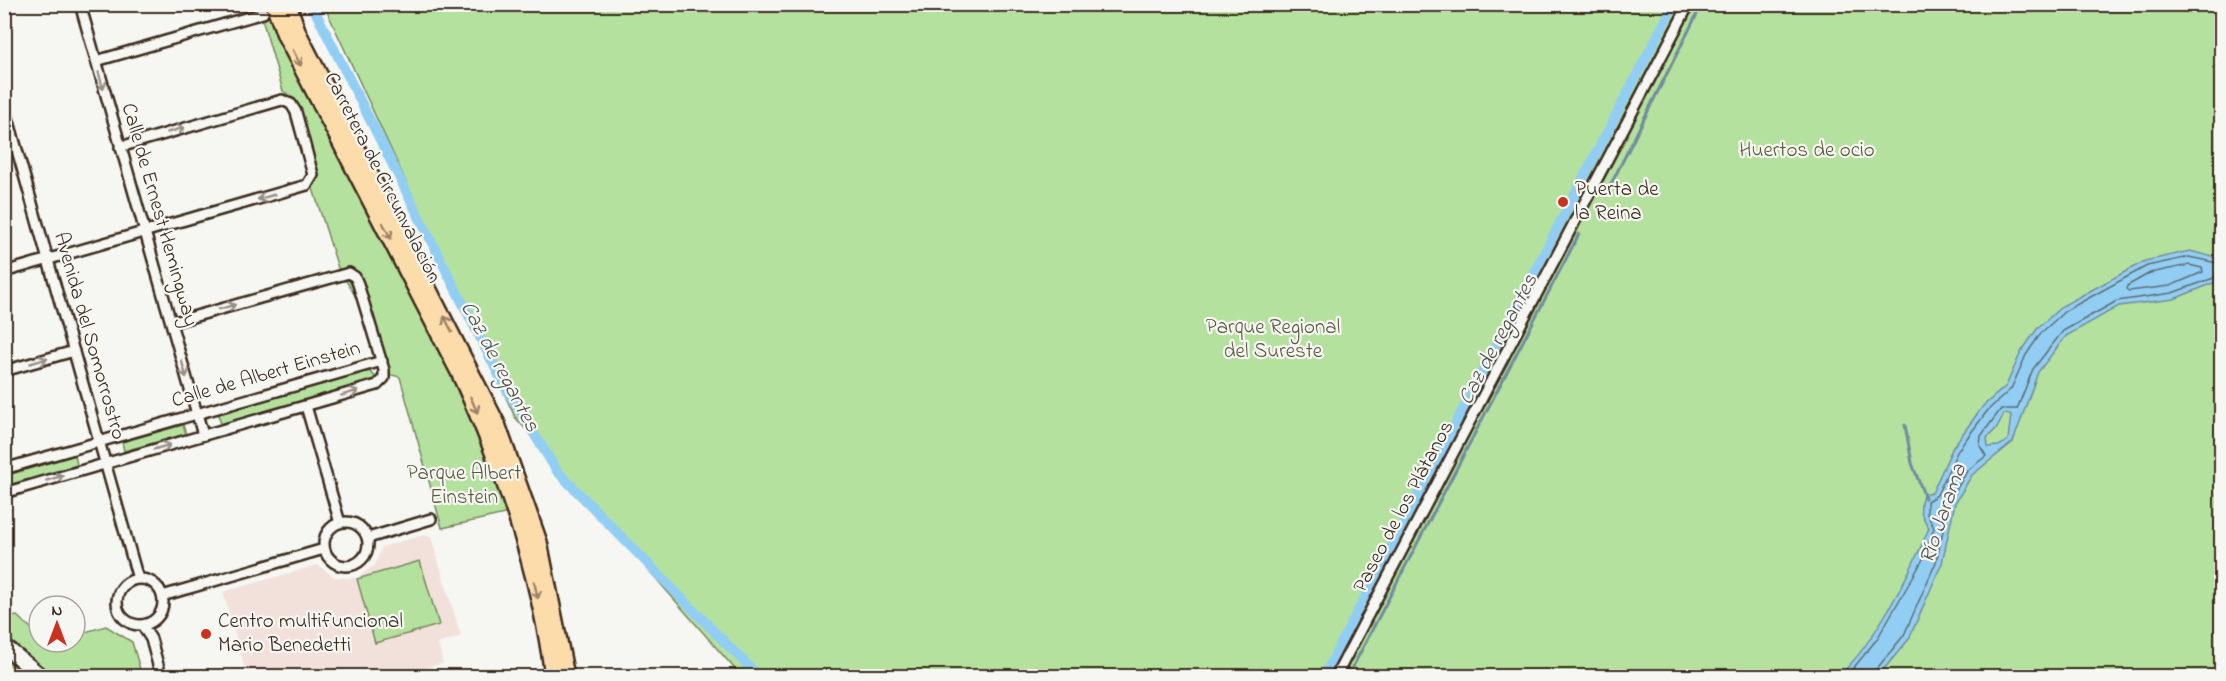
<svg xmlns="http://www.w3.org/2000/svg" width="2226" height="681" viewBox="0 0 2226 681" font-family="'Indie Flower',sans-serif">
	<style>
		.built { fill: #f2e1db }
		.green { fill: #b5e19e; stroke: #78865e; stroke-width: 1.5 }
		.water { fill: #92cef3; stroke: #6f8c9e; stroke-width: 1.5; fill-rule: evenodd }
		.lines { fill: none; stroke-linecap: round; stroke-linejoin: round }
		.shore { stroke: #5e6c73; stroke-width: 1.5 }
		.stream { stroke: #6f8c9e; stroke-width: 3 }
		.canal { stroke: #92cef3; stroke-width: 10 }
		.street-casing { stroke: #3b2a1e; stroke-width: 14 }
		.secondary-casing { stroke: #3b2a1e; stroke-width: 18 }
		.primary-casing { stroke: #3b2a1e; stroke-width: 20 }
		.street { stroke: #f6f6f2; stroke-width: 9 }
		.secondary { stroke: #f6f6f2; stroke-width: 14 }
		.primary { stroke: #fddcac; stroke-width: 15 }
		.oneway { stroke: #9c8365 }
		.oneway2 { stroke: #989088 }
		.poi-dot { fill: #c8321e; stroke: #f6f6f2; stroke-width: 2 }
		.labels { text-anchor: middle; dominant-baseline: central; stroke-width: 4.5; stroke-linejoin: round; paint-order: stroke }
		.park-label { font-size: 21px; fill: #5a583e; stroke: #f6f6f2 }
		.street-label { font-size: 21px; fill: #3b2a1e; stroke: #f6f6f2 }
		.poi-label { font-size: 21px; fill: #3b2a1e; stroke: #f6f6f2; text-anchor: start }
		.water-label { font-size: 22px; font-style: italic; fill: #515353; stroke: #f6f6f2 }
	</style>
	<rect width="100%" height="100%" fill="#f6f6f2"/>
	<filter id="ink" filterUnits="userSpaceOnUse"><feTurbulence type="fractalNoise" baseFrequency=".0167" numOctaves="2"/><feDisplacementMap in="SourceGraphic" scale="12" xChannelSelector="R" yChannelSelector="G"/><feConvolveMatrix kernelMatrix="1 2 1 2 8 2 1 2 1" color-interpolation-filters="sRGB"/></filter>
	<g filter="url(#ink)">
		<!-- built -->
		<path class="built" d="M424,535L431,537L461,636L438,644L443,663L404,674V676H247L223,592L318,565L334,577L357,578L375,565L382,547Z"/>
		<!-- green -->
		<path class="green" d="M258,5H270L281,42C360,197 449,350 509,513L442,528L400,377L380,372L358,300L338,268L289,112L298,105L292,97L283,91Z
			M324,5H2221V676H741L515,417Z
			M369,371L375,376L372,381L221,424L218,414Z
			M183,425L186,434L124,451L122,442Z
			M75,455L77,465L5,486V476Z
			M420,561L439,625L375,643L357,579Z
			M5,594L11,617L17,616L39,635V642H75V635L106,626L132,642L142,676H52L5,637Z
			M5,659L24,675L25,676H5Z"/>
		<!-- water -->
		<path class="water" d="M2190,251L2221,259V280L2174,299L2119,306L2066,336L2038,372L2013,442L1972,475L1955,503L1942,563L1909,639L1878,676H1838C1873,647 1911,571 1929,528C1921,515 1918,510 1923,495L1932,493L1953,447L1983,406L2006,386L2021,352L2037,329L2062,306L2145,261ZM2004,414L2011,415L2008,440L1999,446L1988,447L1987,438L1996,429Z"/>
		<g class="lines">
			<!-- shore -->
			<path class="shore" d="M2189,265L2202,268L2203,272L2170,286L2129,291L2126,289L2127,286L2150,273Z
				M1847,676L1877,639L1922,561L1934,528L1927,514V501L1937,495L1958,450L1988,410L2011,389L2026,355L2041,333L2065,311L2147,266L2189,257L2222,264
				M1874,676L1875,671L1904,635L1936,562L1950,500L1967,471L1986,456L1980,446L1981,436L2001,409H2017L2033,369L2063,331L2117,301L2172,293L2222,275"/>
			<!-- stream -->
			<path class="stream" d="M1605,196L1698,12
				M1905,425L1912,463L1925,498
				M1348,676L1579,234"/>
			<!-- canal -->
			<path class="canal" d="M315,4L316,13L505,387L557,471L758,676
				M1324,676L1674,4"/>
			<!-- street casing -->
			<g class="street-casing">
				<path id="street" d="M80,4L203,435
					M96,61L263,13
					M4,104L138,579
					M4,272L307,185L313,175L296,112L291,104L282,100L120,147
					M4,371L74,351
					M306,406L340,523
					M4,469L382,361
					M4,493L377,385L384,378V370L358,284L355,277L349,273L171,323
					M324 544a22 22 0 1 1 44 0a22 22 0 1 1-44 0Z
					M368,538L431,519
					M117 602a23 23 0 1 1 46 0a23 23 0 1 1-46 0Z
					M162,596L324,549
					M142,625L151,639L161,676
					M1336,676L1689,4"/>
			</g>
			<!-- secondary casing -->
			<g class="secondary-casing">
				<path id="secondary" d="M4,646L41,676"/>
			</g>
			<!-- primary casing -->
			<g class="primary-casing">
				<path id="primary" d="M274,4L285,35L459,372C504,470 539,570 553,676
					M288,4L298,33L497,424L539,542L566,676"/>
			</g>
			<!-- street -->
			<use href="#street" class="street"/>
			<!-- secondary -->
			<use href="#secondary" class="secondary"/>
			<!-- primary -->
			<use href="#primary" class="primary"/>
		</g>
		<!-- one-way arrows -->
		<defs><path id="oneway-shaft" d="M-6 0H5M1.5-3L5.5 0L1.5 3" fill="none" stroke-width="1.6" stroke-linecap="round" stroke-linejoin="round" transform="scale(1.5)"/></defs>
		<g class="oneway">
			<use href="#oneway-shaft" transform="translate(297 58) rotate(63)"/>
			<use href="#oneway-shaft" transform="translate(387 231) rotate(63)"/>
			<use href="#oneway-shaft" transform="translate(448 324) rotate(-117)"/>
			<use href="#oneway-shaft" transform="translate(474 405) rotate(66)"/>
			<use href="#oneway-shaft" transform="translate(536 590) rotate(77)"/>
		</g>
		<g class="oneway2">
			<use href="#oneway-shaft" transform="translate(101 81) rotate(74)"/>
			<use href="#oneway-shaft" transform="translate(176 130) rotate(-16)"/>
			<use href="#oneway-shaft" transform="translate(266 197) rotate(164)"/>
			<use href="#oneway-shaft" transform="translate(227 307) rotate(-16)"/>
			<use href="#oneway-shaft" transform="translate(39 361) rotate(-16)"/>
			<use href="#oneway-shaft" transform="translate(184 369) rotate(74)"/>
			<use href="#oneway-shaft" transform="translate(350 393) rotate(-16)"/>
			<use href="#oneway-shaft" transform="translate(162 447) rotate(-16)"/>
			<use href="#oneway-shaft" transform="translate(55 478) rotate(-16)"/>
		</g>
	</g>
	<!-- markers -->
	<g class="poi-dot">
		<circle cx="1563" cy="202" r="6"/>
		<circle cx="206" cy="634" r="6"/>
	</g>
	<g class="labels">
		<!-- park labels -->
		<g class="park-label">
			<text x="1807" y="151">Huertos de ocio</text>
			<text x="1273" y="328">Parque Regional<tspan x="1273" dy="24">del Sureste</tspan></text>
			<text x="464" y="474">Parque Albert<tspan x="464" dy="24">Einstein</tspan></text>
		</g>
		<!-- street labels -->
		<g class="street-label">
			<text transform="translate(382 178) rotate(63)">Carretera de Circunvalación</text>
			<text transform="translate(159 215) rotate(74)">Calle de Ernest Hemingway</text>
			<text transform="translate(89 336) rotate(74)">Avenida del Somorrostro</text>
			<text transform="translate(266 375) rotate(-16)">Calle de Albert Einstein</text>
			<text transform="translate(1404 507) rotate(-62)">Paseo de los Plátanos</text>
		</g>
		<!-- poi labels -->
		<g class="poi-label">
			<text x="1575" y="190">Puerta de<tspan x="1575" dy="24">la Reina</tspan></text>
			<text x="218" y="622">Centro multifuncional<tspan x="218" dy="24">Mario Benedetti</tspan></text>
		</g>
		<!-- water labels -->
		<g class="water-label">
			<text transform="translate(1499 340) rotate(-62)">Caz de regantes</text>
			<text transform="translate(499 367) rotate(62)">Caz de regantes</text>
			<text transform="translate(1944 514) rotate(-71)">Río Jarama</text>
		</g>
	</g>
	<!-- margin -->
	<rect width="2226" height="681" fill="none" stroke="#f6f6f2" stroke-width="24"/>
	<rect x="12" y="12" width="2202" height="657" fill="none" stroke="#3b2a1e" stroke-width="2" filter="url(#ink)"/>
	<!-- north arrow -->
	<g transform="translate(57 624)"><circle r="28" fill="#f6f6f2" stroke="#aba49d" stroke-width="1.5"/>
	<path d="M0-4.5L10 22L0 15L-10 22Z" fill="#c8321e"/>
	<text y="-9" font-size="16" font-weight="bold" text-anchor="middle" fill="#3b2a1e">N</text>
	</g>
</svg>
